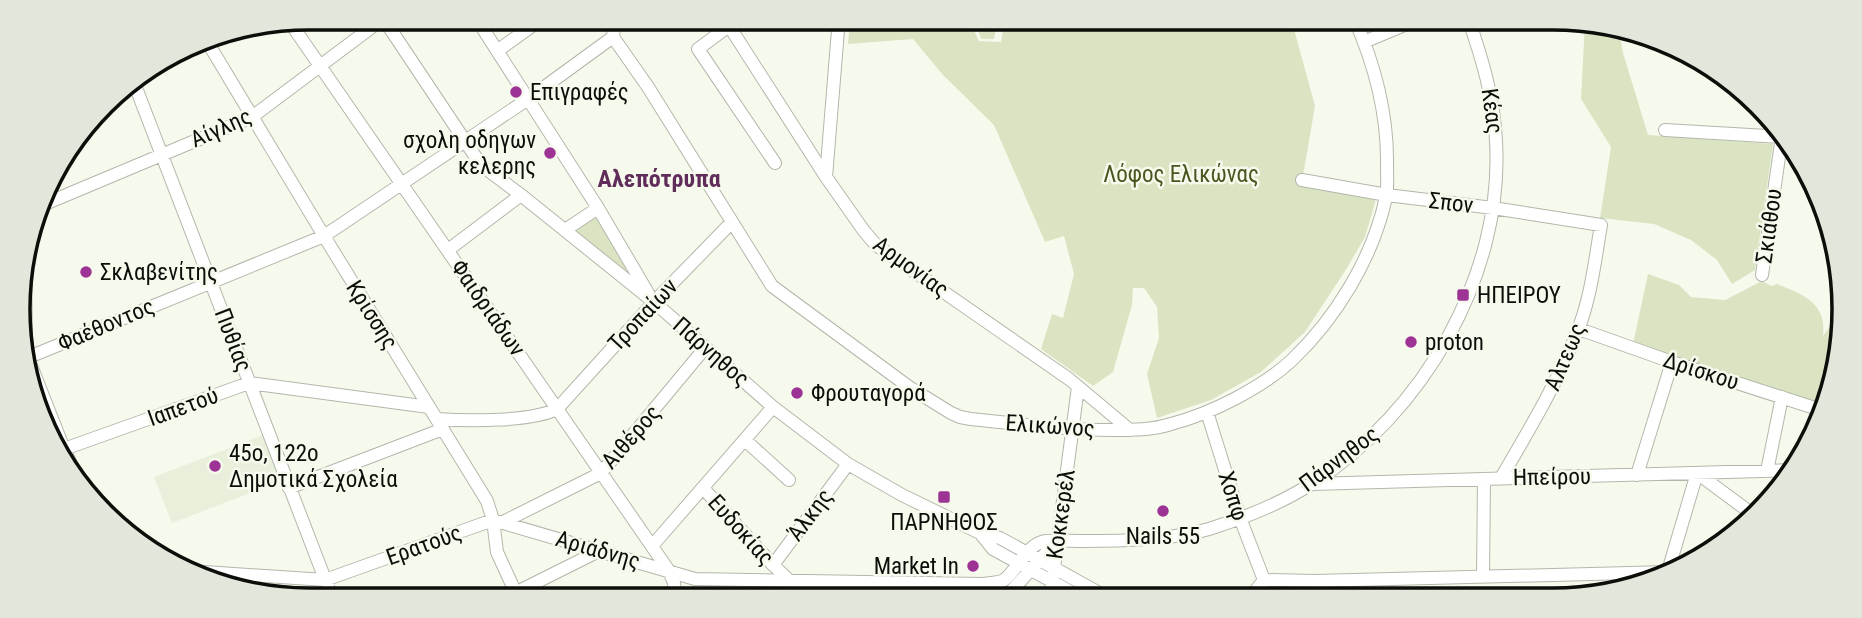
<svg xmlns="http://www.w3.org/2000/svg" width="1862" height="618" viewBox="0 0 1862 618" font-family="'Roboto Condensed',sans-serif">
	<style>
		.built { fill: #e8efdb }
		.green { fill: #dae4c2 }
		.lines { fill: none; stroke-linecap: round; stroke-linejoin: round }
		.minor-casing { stroke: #b3b7ab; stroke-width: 14 }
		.minor { stroke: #fff; stroke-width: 12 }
		.poi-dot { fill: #9d3394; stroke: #f6faed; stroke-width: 2.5 }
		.labels { text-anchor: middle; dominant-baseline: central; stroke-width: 5; stroke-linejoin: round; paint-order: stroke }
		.poi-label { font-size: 23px; fill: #0c0e09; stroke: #f6faed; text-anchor: start }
		.street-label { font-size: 23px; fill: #0c0e09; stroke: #f6faed }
		.park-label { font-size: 23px; fill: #495620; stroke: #f6faed }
		.neighbourhood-label { font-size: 24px; font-weight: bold; fill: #602c5a; stroke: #f6faed }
		.rim { fill: none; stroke: #0c0e09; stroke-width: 3.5 }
	</style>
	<rect width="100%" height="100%" fill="#f6faed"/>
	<!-- built -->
	<path class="built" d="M263,435L281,481L172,523L154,477Z"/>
	<!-- green -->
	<path class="green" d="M850,18H968L979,41L1001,42L1005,18H1291L1315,106L1303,176L1376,188L1375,203L1365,237L1347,268L1305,332L1261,372L1211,400L1157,418L1147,374L1159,338L1157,307L1144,288H1133L1132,305L1113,372L1093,386L1041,349L1052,314L1063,318L1074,274L1064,236L1045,242L994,125L943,75L913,39L848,44Z
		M974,18H998L994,39H981Z
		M1585,22L1618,26L1623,53L1648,135L1773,144L1755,270L1732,284L1717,260L1691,240L1654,224L1600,218L1611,147L1581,99Z
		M596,213L628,268L625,270L572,228Z
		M1648,274L1679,285L1691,297L1725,300L1762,281L1771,286L1777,284C1803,294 1827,303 1823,336L1839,314L1835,384L1826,406L1633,344Z"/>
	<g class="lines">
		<!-- minor casing -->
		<g class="minor-casing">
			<path id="minor" d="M383,18L481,165L521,195L654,302L773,407L848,464L902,495L980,533L1000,538L1110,599
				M476,18L598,208L648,293
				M615,18L613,37L648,87L772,286L909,387L951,413L960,417L971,419C1019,424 1065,430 1113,430C1133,430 1152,430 1171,424C1210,414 1262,388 1292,360C1336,318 1373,258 1386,197C1388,188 1387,176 1387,166C1388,114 1375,65 1354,18
				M724,18L826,177L864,231L876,245L1069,379L1130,430
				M289,21L669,571L674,583L676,600
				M729,26L698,49L775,163
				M205,38L324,236L487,501L493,520L497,552L519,600
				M1364,42L1421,18
				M497,51L543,18
				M133,80L333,600
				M1665,130L1782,137
				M826,177L839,18
				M1302,180L1387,195L1493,208L1601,225C1595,260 1591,297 1578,330C1558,382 1529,430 1501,478
				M40,206L252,117L384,18
				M565,230L598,208
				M448,250L521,195
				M25,254L26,340L30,363L64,449L81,485
				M1762,275L1782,136
				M1579,329L1672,362L1824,411
				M29,357L324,236L528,99L613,37
				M1207,412L1240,518L1264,580
				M437,419C467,421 531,422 557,409L654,302L732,222
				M745,440L789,480
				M64,449L249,383L429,407
				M1767,471L1782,397
				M1637,475L1672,362
				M1312,484L1793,470
				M289,488L443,429
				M703,488L773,565L810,600
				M501,523L601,473L705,348
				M980,533L993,549L1084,599
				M652,546L773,407
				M773,565L848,464
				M190,571L325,580L493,520L695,579L983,584C989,583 999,583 1004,580C1017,571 1027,543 1046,541C1058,540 1071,541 1083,541C1122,541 1172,540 1209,529C1244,518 1280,504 1311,484C1423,414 1504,274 1496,141C1494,98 1482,58 1468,18
				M1483,577L1484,479
				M1666,578L1697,473L1755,516
				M1264,580L1315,581L1668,572
				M1315,581L1340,599
				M515,593L599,551
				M1004,599L1057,541
				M1050,599L1078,387
				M1249,599L1264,580"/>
		</g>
		<!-- minor -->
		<use href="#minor" class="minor"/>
	</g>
	<!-- markers -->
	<g class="poi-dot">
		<circle cx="516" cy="92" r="7"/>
		<circle cx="550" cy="153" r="7"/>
		<circle cx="86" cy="272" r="7"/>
		<rect x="1456" y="288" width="14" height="14" rx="3.5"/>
		<circle cx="1411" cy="342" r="7"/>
		<circle cx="797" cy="393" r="7"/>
		<circle cx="215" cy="466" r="7"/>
		<rect x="937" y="490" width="14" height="14" rx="3.5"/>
		<circle cx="1163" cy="511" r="7"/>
		<circle cx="973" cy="566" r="7"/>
	</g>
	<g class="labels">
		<!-- poi labels -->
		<g class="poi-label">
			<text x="530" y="92">Επιγραφές</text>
			<text x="536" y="140" text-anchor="end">σχολη οδηγων<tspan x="536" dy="26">κελερης</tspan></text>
			<text x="100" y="272">Σκλαβενίτης</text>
			<text x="1477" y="295">ΗΠΕΙΡΟΥ</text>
			<text x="1425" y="342">proton</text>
			<text x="811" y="393">Φρουταγορά</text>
			<text x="229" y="453">45ο, 122ο<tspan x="229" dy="26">Δημοτικά Σχολεία</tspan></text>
			<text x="944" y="522" text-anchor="middle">ΠΑΡΝΗΘΟΣ</text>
			<text x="1163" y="536" text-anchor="middle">Nails 55</text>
			<text x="959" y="566" text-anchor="end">Market In</text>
		</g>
		<!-- street labels -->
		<g class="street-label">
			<text transform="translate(1492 111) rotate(82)">Κέας</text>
			<text transform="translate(221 128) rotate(-24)">Αίγλης</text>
			<text transform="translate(1451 203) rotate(7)">Σπον</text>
			<text transform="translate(1769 226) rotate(-82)">Σκιάθου</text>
			<text transform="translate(911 267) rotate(36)">Αρμονίας</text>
			<text transform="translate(488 308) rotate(55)">Φαιδριάδων</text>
			<text transform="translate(372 315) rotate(58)">Κρίσσης</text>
			<text transform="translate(643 315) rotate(-47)">Τροπαίων</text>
			<text transform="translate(106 325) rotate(-23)">Φαέθοντος</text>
			<text transform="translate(233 340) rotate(69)">Πυθίας</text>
			<text transform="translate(711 352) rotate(41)">Πάρνηθος</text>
			<text transform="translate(1565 357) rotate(-67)">Αλτεως</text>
			<text transform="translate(1701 371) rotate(18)">Δρίσκου</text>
			<text transform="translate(183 407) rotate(-20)">Ιαπετού</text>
			<text transform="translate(1050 426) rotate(4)">Ελικώνος</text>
			<text transform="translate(631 437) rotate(-49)">Αιθέρος</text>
			<text transform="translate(1339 459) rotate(-37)">Πάρνηθος</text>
			<text transform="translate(1552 477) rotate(-1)">Ηπείρου</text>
			<text transform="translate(1233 496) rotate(72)">Χοπφ</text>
			<text transform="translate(1061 514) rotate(-82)">Κοκκερέλ</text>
			<text transform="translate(810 515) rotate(-53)">Άλκης</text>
			<text transform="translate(741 530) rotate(48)">Ευδοκίας</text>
			<text transform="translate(424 545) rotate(-20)">Ερατούς</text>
			<text transform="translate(598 550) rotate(16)">Αριάδνης</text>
		</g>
		<!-- park labels -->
		<g class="park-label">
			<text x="1181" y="174">Λόφος Ελικώνας</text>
		</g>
		<!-- neighbourhood labels -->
		<g class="neighbourhood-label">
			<text x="659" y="179">Αλεπότρυπα</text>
		</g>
	</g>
	<!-- crop -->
	<path d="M0 0H1862V618H0ZM309 30H1553A279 279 0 0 1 1832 309V309A279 279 0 0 1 1553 588H309A279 279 0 0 1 30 309V309A279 279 0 0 1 309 30Z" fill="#e3e7db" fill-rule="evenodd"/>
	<path class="rim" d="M309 30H1553A279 279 0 0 1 1832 309V309A279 279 0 0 1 1553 588H309A279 279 0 0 1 30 309V309A279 279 0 0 1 309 30Z"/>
</svg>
